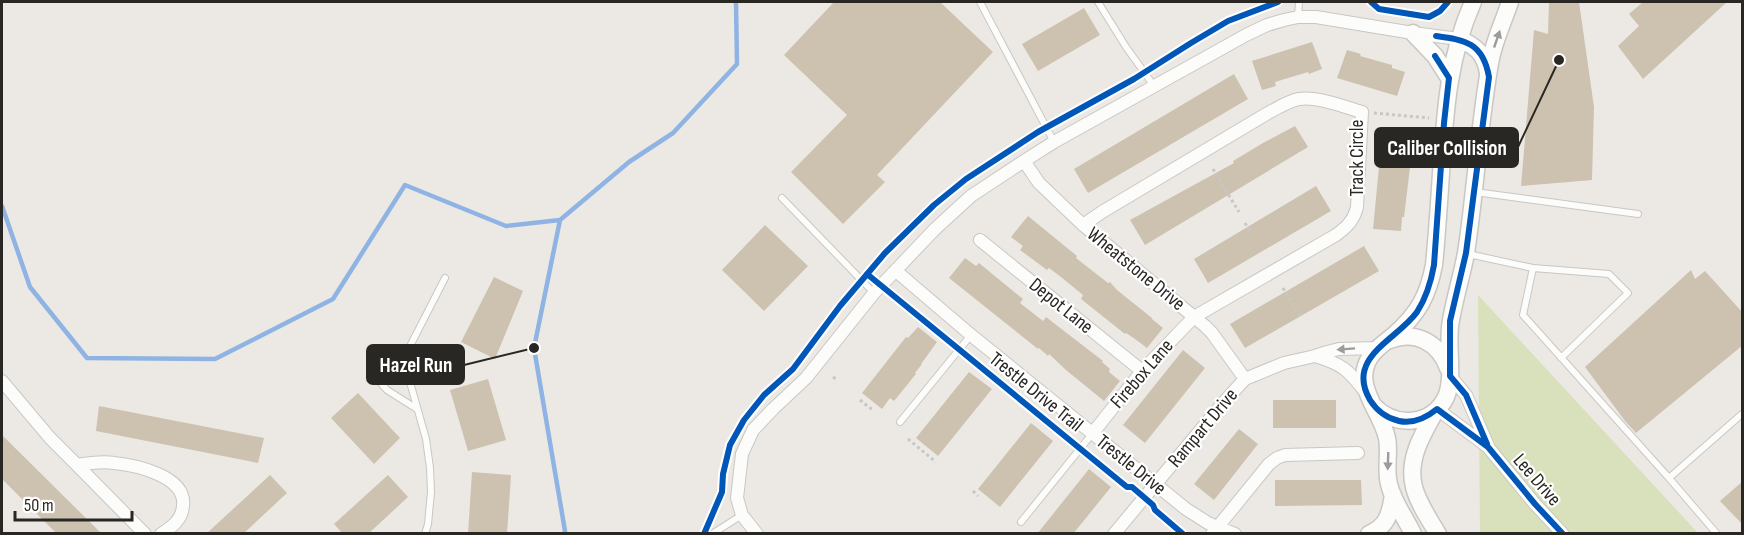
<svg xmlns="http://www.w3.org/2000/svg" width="1744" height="535" viewBox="0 0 1744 535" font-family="'Sofia Sans Condensed',sans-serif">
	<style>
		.green { fill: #d8e1bb }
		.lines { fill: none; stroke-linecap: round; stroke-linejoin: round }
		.stream { stroke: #8fb3e3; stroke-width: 4.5 }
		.building { fill: #ccc2af }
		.service-casing { stroke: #c9c7c3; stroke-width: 8 }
		.minor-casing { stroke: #c9c7c3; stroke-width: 14 }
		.secondary-casing { stroke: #c9c7c3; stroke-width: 19 }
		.path { stroke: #c7c7c5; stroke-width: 3; stroke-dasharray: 3 3; stroke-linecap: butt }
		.service { stroke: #fcfcfb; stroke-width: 6 }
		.minor { stroke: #fcfcfb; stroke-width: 12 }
		.secondary { stroke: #fcfcfb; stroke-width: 16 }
		.cycleway-casing { stroke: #fff; stroke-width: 10 }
		.cycleway { stroke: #0057b8; stroke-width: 6 }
		.oneway { fill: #9d9c9a }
		.labels { text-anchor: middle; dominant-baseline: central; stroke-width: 4.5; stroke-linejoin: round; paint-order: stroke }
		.street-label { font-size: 20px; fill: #292724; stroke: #fff }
		.leader { fill: none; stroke: #292724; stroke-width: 2 }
		.callout-dot { fill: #292724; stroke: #fff; stroke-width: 2 }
		.callout { fill: #292724; stroke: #292724; stroke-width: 2 }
		.callout-label { font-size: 21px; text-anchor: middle; font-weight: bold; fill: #fff }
	</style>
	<rect width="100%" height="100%" fill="#ece9e4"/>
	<!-- green -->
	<path class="green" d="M1478,295L1698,533H1480Z"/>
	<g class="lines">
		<!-- stream -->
		<path class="stream" d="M2,206L30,287L87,358L215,359L333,299L405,185L506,226L560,220
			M564,534L565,531L534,348L560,220L629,162L673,133L737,64L736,2"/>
	</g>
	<!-- building -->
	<path class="building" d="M834,2H940L993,52L877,175L885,182L843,224L791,172L847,115L784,55Z
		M1549,2H1579L1594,107L1592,180L1521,186L1534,30L1548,34Z
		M1643,2H1727L1643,79L1618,46L1639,26L1629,14Z
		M1084,8L1100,35L1038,71L1022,44Z
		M1312,42L1322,69L1309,74L1308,72L1275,82L1276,86L1262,90L1252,61Z
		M1347,50L1361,54L1360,56L1392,65V68L1405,72L1397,96L1337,78Z
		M1234,74L1248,99L1088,193L1074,169Z
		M1295,126L1308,147L1145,245L1130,220L1234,163L1233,161L1263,143Z
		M1384,132L1414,134L1404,217H1402L1401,231L1373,229L1381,146H1383Z
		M1316,186L1331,211L1208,283L1194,259Z
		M1028,216L1077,256L1076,258L1108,283L1110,282L1117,290L1152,318V319L1163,328L1147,348L1135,339L1126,333L1125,334L1081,299L1083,295L1061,277L1049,268L1047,270L1020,250L1023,246L1011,237Z
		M765,225L808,266L764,311L722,270Z
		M1364,246L1379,271L1245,348L1230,324Z
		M965,258L976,266L979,263L996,277L1023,299L1020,303L1043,321L1046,317L1103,361L1102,362L1110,369L1109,372L1120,381L1104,401L1066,370L1049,354L1048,356L1039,348L1038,349L949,278Z
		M1691,270L1695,279L1705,271L1743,313V345L1636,433L1625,421L1585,367Z
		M494,277L523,291L495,359L461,342Z
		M918,327L937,342L921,364H922L915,373L916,374L894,401L890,398L882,409L862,393L906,337L908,338Z
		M1183,350L1205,368L1145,443L1123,425Z
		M969,372L992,389L938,456L916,438Z
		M488,379L506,440L468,451L450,390Z
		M358,393L400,438L374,464L331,418Z
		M1273,400H1336V428H1273Z
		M99,406L264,438L258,463L96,431Z
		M1031,423L1053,441L1000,507L978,489Z
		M1239,429L1258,444L1214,500L1194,484Z
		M2,435L102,534H57L2,479Z
		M1089,469L1111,487L1073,534H1037Z
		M472,472L511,475L507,534H468Z
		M270,475L287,493L243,534H206Z
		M388,475L408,497L368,534H343L334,524Z
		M1275,480H1361L1362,505L1275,506Z
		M1743,481V525L1720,501Z"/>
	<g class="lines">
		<!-- service casing -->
		<g class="service-casing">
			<path id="service" d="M980,2L1054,142
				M1098,2L1126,47L1154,86
				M1298,17L1299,2
				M1475,192L1638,214
				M782,198L874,293
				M1468,254L1533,268L1523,315L1669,478L1742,414
				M1533,268L1609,274L1628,293L1561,358
				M406,363L392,352L382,353L370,364V371L387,390L417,409
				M900,422L971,335
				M1669,478L1717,534
				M1021,522L1092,434
				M425,534L428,524L431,492L430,468L426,439L406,368L408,350L445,278
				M712,534L742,515"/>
		</g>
		<!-- minor casing -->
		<g class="minor-casing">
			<path id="minor" d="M1024,161L1039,183L1083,225L1205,326L1212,333L1245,379
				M1083,225L1102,212L1268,113C1278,108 1288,101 1299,99C1317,96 1344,107 1362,112L1357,207C1354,220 1347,227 1336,235L1194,317L1142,371L1092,434
				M980,240L1142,371
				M896,271L971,335L1186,509L1208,523L1235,534
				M1315,356C1342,364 1349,370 1366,393
				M1450,376L1466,395L1488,446
				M2,381L50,438L77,465
				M1437,409L1488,447L1535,504L1563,534
				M145,534L143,532L77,465C89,463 102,461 114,463C135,465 187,476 183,506C182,520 172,527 161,534
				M757,534L742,515L737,498L742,454L753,430L773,409L806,378L874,293L935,229L971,196L1024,161L1054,142L1246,35L1267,25L1284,20L1298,17H1316L1413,33L1459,39
				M1114,534L1223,403L1245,379L1284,363L1315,356L1327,352L1339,349L1378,348
				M1212,534L1269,464L1277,458L1285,455L1358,453"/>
		</g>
		<!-- secondary casing -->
		<g class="secondary-casing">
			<path id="secondary" d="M1413,33L1435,56L1449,78
				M1459,39C1476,46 1485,54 1488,73
				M1390,340C1416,330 1439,343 1448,368
				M1374,406C1395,428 1432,426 1446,397C1455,377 1446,342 1451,320C1455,297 1462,275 1466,253C1476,188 1479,122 1491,58C1495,39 1504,20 1510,2
				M1435,412C1422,435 1407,460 1414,487C1418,503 1429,519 1438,534
				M1369,534C1388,526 1390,513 1393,495
				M1413,534C1405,517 1393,502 1389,484C1385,469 1390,453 1387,438C1381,410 1352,386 1370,357C1376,348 1386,342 1394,335C1418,314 1428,296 1434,265C1437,235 1439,204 1441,173C1445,113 1448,58 1473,2"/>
		</g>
		<!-- path -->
		<path class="path" d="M1374,113L1429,118
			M1213,169L1239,212
			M1245,223L1251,234
			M1283,288L1300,316
			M833,377L836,379
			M860,400L874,411
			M908,439L936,462
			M973,491L978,496"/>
		<!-- service -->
		<use href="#service" class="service"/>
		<!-- minor -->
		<use href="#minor" class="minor"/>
		<!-- secondary -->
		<use href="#secondary" class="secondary"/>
		<!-- cycleway casing -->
		<g class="cycleway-casing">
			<path id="cycleway" d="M1371,2L1379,9L1429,17L1440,11L1448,2
				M1436,36C1466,40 1483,43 1489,77L1466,253L1450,321V376L1466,395L1487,444
				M1435,56L1449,78L1444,123L1434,265C1431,282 1426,298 1417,312C1397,340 1345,357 1370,400C1377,411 1386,418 1399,421C1413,424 1426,418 1437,409L1488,447L1535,504L1563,534
				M867,274L1127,487H1132L1153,505L1155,510L1183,534
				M704,534L722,492L723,474L730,445L744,420L764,395L793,369L840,306L885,253L934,205L966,179L1038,132L1134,79L1191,43L1228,21L1278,2"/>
		</g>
		<!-- cycleway -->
		<use href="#cycleway" class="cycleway"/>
	</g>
	<!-- one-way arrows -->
	<defs><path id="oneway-solid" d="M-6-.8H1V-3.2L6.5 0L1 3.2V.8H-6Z" transform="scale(1.5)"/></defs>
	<g class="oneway">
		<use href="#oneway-solid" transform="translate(1497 39) rotate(-71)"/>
		<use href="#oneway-solid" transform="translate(1346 349) rotate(176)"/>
		<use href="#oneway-solid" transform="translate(1388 461) rotate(92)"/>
	</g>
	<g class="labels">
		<!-- street labels -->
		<g class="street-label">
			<text transform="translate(1357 158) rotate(-90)">Track Circle</text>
			<text transform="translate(1136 269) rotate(39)">Wheatstone Drive</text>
			<text transform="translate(1061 306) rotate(39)">Depot Lane</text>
			<text transform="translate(1142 374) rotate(-49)">Firebox Lane</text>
			<text transform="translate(1036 392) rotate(39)">Trestle Drive Trail</text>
			<text transform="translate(1203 428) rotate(-50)">Rampart Drive</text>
			<text transform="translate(1131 465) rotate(39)">Trestle Drive</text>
			<text transform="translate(1537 480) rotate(49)">Lee Drive</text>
		</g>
	</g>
	<!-- callouts -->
	<path class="leader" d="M1559 60L1518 147M534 348L464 365"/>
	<g class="callout-dot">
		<circle cx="1559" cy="60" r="6"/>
		<circle cx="534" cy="348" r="6"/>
	</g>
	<g class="callout">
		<rect x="1375" y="128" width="143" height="39" rx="6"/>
		<rect x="367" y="345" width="97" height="39" rx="6"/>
	</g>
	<g class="callout-label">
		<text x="1447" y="155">Caliber Collision</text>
		<text x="416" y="372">Hazel Run</text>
	</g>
	<!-- border -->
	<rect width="1744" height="535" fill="none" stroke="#292724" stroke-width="6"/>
	<!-- scale -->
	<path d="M15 511v9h117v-9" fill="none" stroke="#292724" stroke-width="3"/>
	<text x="24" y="511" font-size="18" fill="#292724" stroke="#ffffff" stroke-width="4.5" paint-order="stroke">50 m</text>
</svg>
